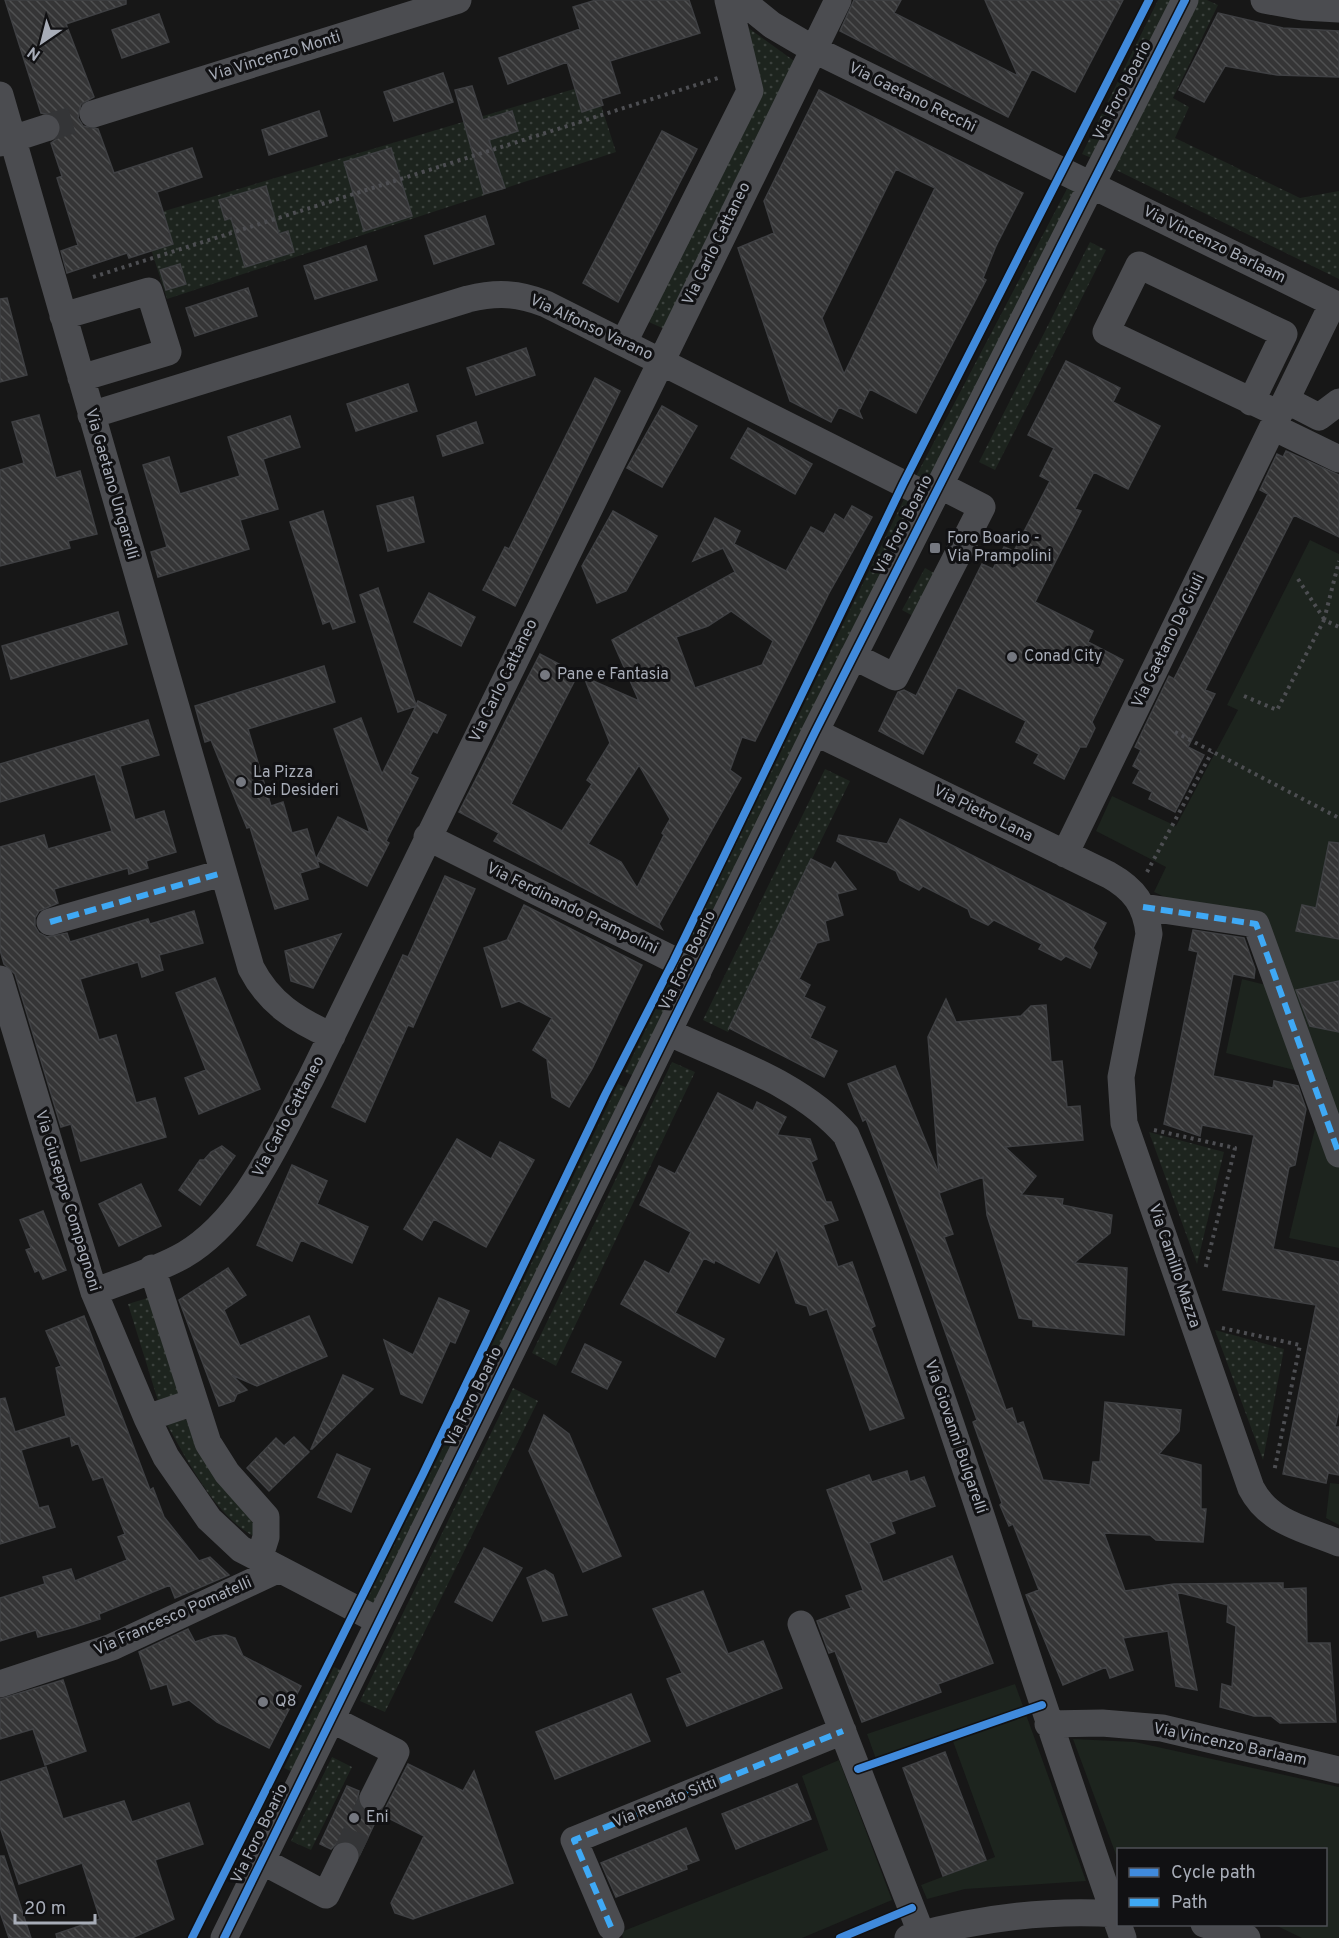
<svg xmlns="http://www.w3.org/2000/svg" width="1339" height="1938" viewBox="0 0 1339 1938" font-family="Overpass,sans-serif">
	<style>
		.grass { fill: url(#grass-dots) }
		.park { fill: #1d241e }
		.building { fill: url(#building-back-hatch); stroke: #3f4043; stroke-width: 1.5; fill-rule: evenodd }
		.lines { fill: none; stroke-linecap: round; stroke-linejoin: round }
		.minor-tunnel { stroke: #343537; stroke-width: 27; stroke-dasharray: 27 14; stroke-linecap: butt }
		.path { stroke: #4d4e52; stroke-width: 4; stroke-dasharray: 3 4.5; stroke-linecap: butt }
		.minor { stroke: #4b4c50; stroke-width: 27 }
		.quiet { stroke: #3fa9f5; stroke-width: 6; stroke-dasharray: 12 6; stroke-linecap: butt }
		.cycleway-casing { stroke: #111113; stroke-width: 11 }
		.cycleway { stroke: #408adc; stroke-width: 8 }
		.poi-dot { fill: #757880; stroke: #111113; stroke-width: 2 }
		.labels { text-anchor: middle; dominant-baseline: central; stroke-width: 6; stroke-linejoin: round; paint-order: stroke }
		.street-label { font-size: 16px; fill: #a8adb8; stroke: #111113 }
		.poi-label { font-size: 16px; fill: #a8adb8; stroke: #111113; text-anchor: start }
	</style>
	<defs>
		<pattern id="grass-dots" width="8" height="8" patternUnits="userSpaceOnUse" patternTransform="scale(1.5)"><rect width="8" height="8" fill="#1d241e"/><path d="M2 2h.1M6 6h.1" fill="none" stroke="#3b413d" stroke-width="1.8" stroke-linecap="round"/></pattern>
		<pattern id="building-back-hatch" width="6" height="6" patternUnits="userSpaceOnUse" patternTransform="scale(1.5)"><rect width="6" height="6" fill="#353536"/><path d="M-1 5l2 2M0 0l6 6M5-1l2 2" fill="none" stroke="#4f5051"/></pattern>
	</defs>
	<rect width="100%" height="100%" fill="#171717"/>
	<!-- grass -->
	<path class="grass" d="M1158,0H1175L1094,159L1082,154Z
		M1198,0H1207L1218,5L1173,98L1189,107L1175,138L1300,198L1339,191V279L1112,168Z
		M743,24L797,63L669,331L642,319L756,93Z
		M594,83L616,152L167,299L141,218Z
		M1069,185L1076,189L928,484L914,480Z
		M1090,242L1106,250L995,470L979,462Z
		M905,497L919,504L638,1078L625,1072Z
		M925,568L936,574L913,616L902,610Z
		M825,769L850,781L728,1032L703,1020Z
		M672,1062L695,1072L556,1366L532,1353Z
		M618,1084L632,1090L491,1381L477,1376Z
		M1149,1132L1224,1152L1197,1264Z
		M151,1297L181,1397L159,1404L128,1304Z
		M1215,1330L1284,1349L1263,1460Z
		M513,1388L538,1401L385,1712L360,1701Z
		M464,1406L474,1409L379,1606L366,1601Z
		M188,1419L258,1517L255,1537C215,1516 188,1461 166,1423Z
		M334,1667L347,1673L297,1774L284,1768Z
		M332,1757L352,1767L311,1850L291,1841Z"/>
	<!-- park -->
	<path class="park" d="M1310,540L1339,554V1248L1289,1238L1327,1078L1226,1053L1242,979L1274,987L1256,915L1173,901L1154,892L1166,867L1096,831L1112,796L1176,826L1238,710L1227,705Z
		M1330,1483L1339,1484V1525L1326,1518Z
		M1015,1684L1086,1881L965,1889L927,1899L921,1885L995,1857L950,1733L876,1759L867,1734Z
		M1073,1739L1135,1742L1339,1787V1938H1302L1275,1925L1326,1924V1850H1118V1860Z
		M839,1760L892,1900L802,1938H623L621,1932L828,1850L802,1776Z"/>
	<!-- building -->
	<path class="building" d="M5,0H126V4L66,24L94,97L81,104L78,118L83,126L98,129L114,173L192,148L202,177L157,192L173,244L129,258L127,253L67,273L61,251L78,245L57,178L62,176L51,143L58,138L61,124L56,116L41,113Z
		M596,0H689L700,33L610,61L620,93L601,99L603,105L582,112L567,62L508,84L499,58L580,29L573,7Z
		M854,0H901L894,13L1018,76L985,0H1123L1075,92L1032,69L1008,117L840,31Z
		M1218,13L1283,28L1339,31V77L1277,75L1225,66L1204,102L1179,90Z
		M159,14L169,42L122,58L112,30Z
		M443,73L453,102L394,121L384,92Z
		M472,86L483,120L512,111L518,131L489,140L505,188L484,194L455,90Z
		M819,90L1023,193L996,246L983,278L986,280L916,413L870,389L859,411L862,418L839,407L831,422L790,401L738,248L774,233L764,201ZM896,169L935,188L844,374L822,318Z
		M319,111L327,136L269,155L262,130Z
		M662,131L697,149L618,302L583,283Z
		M391,148L412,216L364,231L344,162Z
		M266,186L279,234L288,231L294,252L245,267L231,218L225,220L219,200Z
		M485,216L494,244L434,264L425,236Z
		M366,246L377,280L315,299L304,266Z
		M180,264L186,284L166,290L160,270Z
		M248,288L257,316L195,336L186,308Z
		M7,298L27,375L0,382V299Z
		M526,348L535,375L476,395L467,368Z
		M1066,361L1120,388L1113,402L1160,426L1128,489L1094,472L1075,509L1081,511L1035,602L1093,631L1088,642L1123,660L1092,722L1095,728L1086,747H1080L1064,779L1034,763L1039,754L1016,742L1026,721L958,687L923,754L879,731L898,692L904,690L916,696L982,564L993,569L1004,547L1014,551L1050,481L1040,476L1054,448L1028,435Z
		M595,378L620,391L515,606L483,590L505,547L509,549Z
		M408,384L417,411L356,431L347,404Z
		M662,406L697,426L662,487L627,468Z
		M39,415L56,478L80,471L97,534L68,541L70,548L0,566V470L24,463L12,422Z
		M290,416L300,447L263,459L278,509L240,520L249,549L158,577L151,552L167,547L143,465L169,457L180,494L240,476L228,437Z
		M476,422L483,443L443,456L437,436Z
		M748,428L812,464L795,494L731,458Z
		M1286,451L1339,475V537L1294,515L1205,690L1215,694L1188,747L1204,755L1175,812L1149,799L1152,792L1133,783L1140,770L1133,766L1141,750L1135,747L1169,676L1174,679L1268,494L1260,490L1277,454L1283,457Z
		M413,497L424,542L388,551L377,506Z
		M852,506L872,517L829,593L755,741L742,737L730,770L741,778L659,924L662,929L494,841L499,833L459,812L540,654L578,674L511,804L562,831L592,784L587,780L610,743L584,677L639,701L612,640L735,572L723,548L693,561L715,518L740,531L734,544L786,571L811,527L824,534L835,514L844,520ZM731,611L773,641L762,665L695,688L676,637L708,626ZM639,765L670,819L662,833L664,835L637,888L621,862L588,844Z
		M323,511L355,622L333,629L330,621L323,624L290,522Z
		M613,511L657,536L626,591L597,603L582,566Z
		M378,588L416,705L418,701L446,715L437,733L433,731L410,774L418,778L386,841L389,843L367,886L317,860L319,867L300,873L308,899L275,909L250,827L247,828L211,740L205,742L195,706L324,666L335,702L248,729L271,806L283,802L292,833L307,829L316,859L338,817L370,833L334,729L361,718L382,774L416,706L398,712L360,595Z
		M429,593L475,617L461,646L414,622Z
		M118,612L127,644L11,679L2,646Z
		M148,720L159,755L120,766L135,820L164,811L176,852L146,861L148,868L129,874L128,868L54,889L58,903L39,911L35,918V926L39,933L47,937L67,933L70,942L148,919L150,924L194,911L203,943L159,955L163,970L142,977L138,962L80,979L99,1040L116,1035L136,1103L155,1098L166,1137L81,1161L71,1124L61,1127L15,974L4,964L0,950V847L44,835L48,849L112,831L95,774L0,802V764Z
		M900,819L1106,923L1093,948L1097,953L1090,968L1066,956L1061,960L1039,949L1042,944L994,920L988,925L971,917L968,909L923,886L919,890L900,880L896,871L837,841L839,835L887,844Z
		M1329,842L1339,843V939L1296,931L1302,905L1316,908Z
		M811,859L831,869L835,862L856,889L837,894L843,915L825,921L829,940L817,943L799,979L810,985L804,997L825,1007L810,1038L837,1051L824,1077L729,1028Z
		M445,876L475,889L413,1027L408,1025L365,1122L332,1107L403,955L408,957Z
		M524,905L642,965L592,1069L569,1107L552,1097L547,1059L533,1050L552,1018L519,1001L502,1007L484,948L507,940Z
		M1193,930L1244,938L1255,969L1254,978L1233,974L1213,1076L1273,1088L1274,1081L1298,1086L1306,1109L1295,1165L1289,1167L1273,1249L1339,1262V1409L1335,1427H1339V1475L1328,1473L1326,1483L1283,1474L1316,1305L1223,1290L1254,1135L1202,1125L1200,1136L1164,1124L1198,952L1189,950Z
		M341,934L313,988L291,981L285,951Z
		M215,978L260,1089L199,1114L185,1078L206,1070L176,993Z
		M1339,981V1032L1310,1026L1296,990Z
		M946,999L956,1022L1021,1016L1031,1006L1046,1005L1051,1062L1062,1061L1067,1107L1080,1106L1083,1140L1005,1147L1036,1176L1021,1195L1063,1199L1062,1205L1112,1215L1110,1233L1074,1263L1127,1268L1124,1335L1033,1326V1320L1019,1318L987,1215L983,1177L939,1193L953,1234L944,1237L1006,1410L1012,1408L1017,1424L1023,1422L1043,1480L1090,1485L1093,1462H1100L1105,1402L1181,1410L1179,1431L1159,1454L1201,1465V1509H1206L1203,1542L1156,1540L1150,1535L1104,1533L1125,1591L1174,1584L1283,1583V1589L1306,1588L1307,1643H1330L1336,1722L1280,1723L1271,1716H1254L1220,1707L1222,1684L1232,1687L1236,1626L1227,1622L1228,1605L1177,1592L1197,1690L1176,1686L1168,1631L1123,1638L1133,1670L1110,1678L1106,1667L1063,1685L1026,1595L1039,1590L1013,1524L1009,1526L1000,1505L1002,1503L973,1422L977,1420L915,1248L866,1119L863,1121L848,1084L895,1066L939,1174L928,1037Z
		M718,1093L753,1111L757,1102L786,1117L777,1135L810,1139L817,1159L811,1162L826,1202H831L838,1220L823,1225L838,1267L852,1262L875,1326L871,1328L904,1418L870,1430L827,1309L810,1315L807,1306L796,1303L777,1249L759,1283L715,1260L714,1263L704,1258L675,1313L724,1339L715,1357L621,1304L645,1261L669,1274L691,1232L640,1205L659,1166L675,1174Z
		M457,1139L491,1159L500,1142L534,1160L486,1247L434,1219L422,1240L404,1229Z
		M222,1146L235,1156L200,1205L179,1190L200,1160H204L211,1152Z
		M292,1165L327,1181L317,1204L368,1227L352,1263L301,1240L292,1261L257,1245Z
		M141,1184L161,1226L119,1246L99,1204Z
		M43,1211L66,1270L43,1279L39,1270L35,1272L26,1250L31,1248L20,1220Z
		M228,1268L246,1295L224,1310L240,1346L309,1316L327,1356L257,1386L232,1375L247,1390L237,1394L234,1401L219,1406L179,1300Z
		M439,1298L469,1311L455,1343L450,1341L422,1403L401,1394L384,1340L413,1355Z
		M84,1316L150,1490L153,1488L164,1517L199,1561L210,1557L229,1575L175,1598L170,1585L99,1614L100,1619L75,1627L38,1637L36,1630L0,1641V1598L45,1584L43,1577L71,1569L75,1581L127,1560L118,1537L125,1534L103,1477L93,1480L78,1443L72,1446L70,1436L21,1450L39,1508L48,1506L55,1527L0,1544V1399L5,1398L15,1432L66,1416L56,1368L61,1366L46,1331Z
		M585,1344L621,1362L607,1389L572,1372Z
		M343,1375L373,1389L312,1449H311Z
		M544,1415L569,1434L621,1556L583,1572L529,1451Z
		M294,1437L309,1452L269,1491L247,1468L276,1438L284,1446Z
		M337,1454L370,1469L351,1512L318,1497Z
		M907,1471L910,1482L924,1477L935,1506L891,1522L895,1533L869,1543L883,1582L952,1556L993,1663L938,1684L941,1692L862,1722L835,1651L829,1653L817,1621L851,1608L846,1596L863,1590L827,1490L869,1475L872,1482Z
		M484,1548L522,1568L492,1621L455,1602Z
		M545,1570L553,1575L567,1615L543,1621L527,1578Z
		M703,1591L728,1654L763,1641L782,1688L687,1726L667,1679L682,1673L653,1609Z
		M188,1629L195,1642L213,1636L226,1635L235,1638L243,1656L301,1686L269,1748L217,1722L189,1700L173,1705L167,1684L151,1689L139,1652Z
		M63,1680L86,1751L45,1765L33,1729L0,1739V1699Z
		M631,1694L650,1741L555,1779L536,1732Z
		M945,1752L986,1860L943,1876L903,1768Z
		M408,1764L463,1791L474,1771L513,1883L413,1919L395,1913L391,1903L424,1836L382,1815Z
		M46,1767L63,1819L124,1801L132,1822L189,1803L203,1844L155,1860L174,1919L132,1938H57L56,1934L100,1919L82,1863L19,1884L0,1827V1782Z
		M797,1784L811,1819L736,1849L722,1814Z
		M347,1786L359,1791L357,1800L365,1812H380L360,1854L351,1842L337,1843L331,1849L320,1844Z
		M686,1828L699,1860L686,1865L687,1869L616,1897L601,1863Z
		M0,1856H4L31,1938H9L0,1912Z"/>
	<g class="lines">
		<!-- minor-tunnel -->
		<path class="minor-tunnel" d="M46,128L93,114
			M345,1856L373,1798"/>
		<!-- path -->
		<path class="path" d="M93,277L721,77
			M1298,579L1324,619
			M1324,620L1339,561
			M1244,696L1277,710L1324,620L1339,627
			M1175,732L1339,818
			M1147,872L1212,752
			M1154,1130L1235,1148L1205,1270
			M1222,1328L1300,1345L1274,1472"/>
		<!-- minor -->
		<path class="minor" d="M741,0L772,25L813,49L1339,306
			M1264,0L1303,7L1339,9
			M0,95L251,968C269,1003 296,1020 332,1036
			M93,114L458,0
			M0,143L46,128
			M63,316L149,291L168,352L81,378
			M624,342L750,91L728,0
			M1286,400L1319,417L1339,402
			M1251,402L1284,334L1139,265L1106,332L1279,414
			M91,415L468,299C497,292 518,293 546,304L932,498
			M1273,427L1339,459
			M853,656L895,677L982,507L939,485
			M815,732L1109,875C1134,889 1146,905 1149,934L1121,1077L1124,1123L1251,1488C1269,1523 1305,1529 1339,1543
			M427,837L698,972
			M1065,854L1333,303
			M1143,907L1256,924L1339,1154
			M50,922L222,873
			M0,979L94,1292L147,1418L166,1457L209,1519L241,1549L379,1621
			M668,1032C729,1061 801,1083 846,1135C886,1225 915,1320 947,1413C1006,1588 1061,1764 1123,1938
			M152,1268L208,1443L227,1473L266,1517V1537L259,1559
			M94,1292C124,1280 156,1271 184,1255C247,1217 278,1139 311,1078L838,0
			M147,1418L194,1402
			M801,1624L923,1938
			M0,1684L112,1647L277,1570
			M331,1719L396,1752L373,1798
			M1048,1724L1102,1723L1162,1728L1339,1770
			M262,1861L326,1895L345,1856
			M1204,1924L1247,1938
			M611,1927L574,1840L843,1731
			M224,1938L815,732L1185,0
			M908,1938C978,1918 1046,1909 1118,1914"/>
		<!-- quiet -->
		<path class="quiet" d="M1143,907L1256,924L1339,1154
			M50,922L222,873
			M611,1927L574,1840L843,1731"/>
		<!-- cycleway casing -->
		<g class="cycleway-casing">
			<path id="cycleway" d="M858,1769L1042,1705
				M192,1938L423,1474L605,1095L674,960L903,484L1149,0
				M224,1938L815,732L1185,0
				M840,1938L912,1908"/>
		</g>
		<!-- cycleway -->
		<use href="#cycleway" class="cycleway"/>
	</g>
	<!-- markers -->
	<g class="poi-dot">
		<rect x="929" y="542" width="12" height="12" rx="3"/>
		<circle cx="1012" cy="657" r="6"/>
		<circle cx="545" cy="675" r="6"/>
		<circle cx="241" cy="782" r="6"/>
		<circle cx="263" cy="1702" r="6"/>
		<circle cx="354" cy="1818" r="6"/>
	</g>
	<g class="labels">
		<!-- street labels -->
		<g class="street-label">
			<text transform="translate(275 57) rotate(-17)">Via Vincenzo Monti</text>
			<text transform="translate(1123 91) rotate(-63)">Via Foro Boario</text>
			<text transform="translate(912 98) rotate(26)">Via Gaetano Recchi</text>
			<text transform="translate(717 244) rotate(-64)">Via Carlo Cattaneo</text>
			<text transform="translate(1214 245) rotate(26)">Via Vincenzo Barlaam</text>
			<text transform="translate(591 328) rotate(25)">Via Alfonso Varano</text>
			<text transform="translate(111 484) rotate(74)">Via Gaetano Ungarelli</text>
			<text transform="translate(904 525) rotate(-63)">Via Foro Boario</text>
			<text transform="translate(1169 641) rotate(-64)">Via Gaetano De Giuli</text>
			<text transform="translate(504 681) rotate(-64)">Via Carlo Cattaneo</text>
			<text transform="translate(983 814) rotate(26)">Via Pietro Lana</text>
			<text transform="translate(572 909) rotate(26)">Via Ferdinando Prampolini</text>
			<text transform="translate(688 961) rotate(-64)">Via Foro Boario</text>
			<text transform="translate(289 1117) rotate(-62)">Via Carlo Cattaneo</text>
			<text transform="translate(67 1201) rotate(73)">Via Giuseppe Compagnoni</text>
			<text transform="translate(1174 1266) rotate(71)">Via Camillo Mazza</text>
			<text transform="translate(474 1397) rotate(-64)">Via Foro Boario</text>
			<text transform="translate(955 1437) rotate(71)">Via Giovanni Bulgarelli</text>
			<text transform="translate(173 1617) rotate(-24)">Via Francesco Pomatelli</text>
			<text transform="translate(1230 1745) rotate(12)">Via Vincenzo Barlaam</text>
			<text transform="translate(665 1803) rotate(-22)">Via Renato Sitti</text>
			<text transform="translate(260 1834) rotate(-64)">Via Foro Boario</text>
		</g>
		<!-- poi labels -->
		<g class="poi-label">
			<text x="947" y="539">Foro Boario -<tspan x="947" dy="18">Via Prampolini</tspan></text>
			<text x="1024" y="657">Conad City</text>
			<text x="557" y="675">Pane e Fantasia</text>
			<text x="253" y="773">La Pizza<tspan x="253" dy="18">Dei Desideri</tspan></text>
			<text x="275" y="1702">Q8</text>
			<text x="366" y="1818">Eni</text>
		</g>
	</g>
	<!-- legend -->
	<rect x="1117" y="1848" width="210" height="78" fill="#111113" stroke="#4d4f55" stroke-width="1.5"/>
	<rect x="1129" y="1868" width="30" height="9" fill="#408adc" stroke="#4d4f55" stroke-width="1.5"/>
	<text x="1171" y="1878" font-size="18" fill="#a8adb8">Cycle path</text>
	<rect x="1129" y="1898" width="30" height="9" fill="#3fa9f5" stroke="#4d4f55" stroke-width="1.5"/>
	<text x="1171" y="1908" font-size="18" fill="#a8adb8">Path</text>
	<!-- north arrow -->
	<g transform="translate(42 42) rotate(215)" stroke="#111113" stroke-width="4.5" paint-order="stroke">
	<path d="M0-4.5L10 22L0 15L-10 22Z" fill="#a8adb8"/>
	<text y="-9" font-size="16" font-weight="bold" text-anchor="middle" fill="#a8adb8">N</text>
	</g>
	<!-- scale -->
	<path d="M15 1914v9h80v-9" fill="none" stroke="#a8adb8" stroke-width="3"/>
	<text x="24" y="1914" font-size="18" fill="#a8adb8" stroke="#111113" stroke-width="4.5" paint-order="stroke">20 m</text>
</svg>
